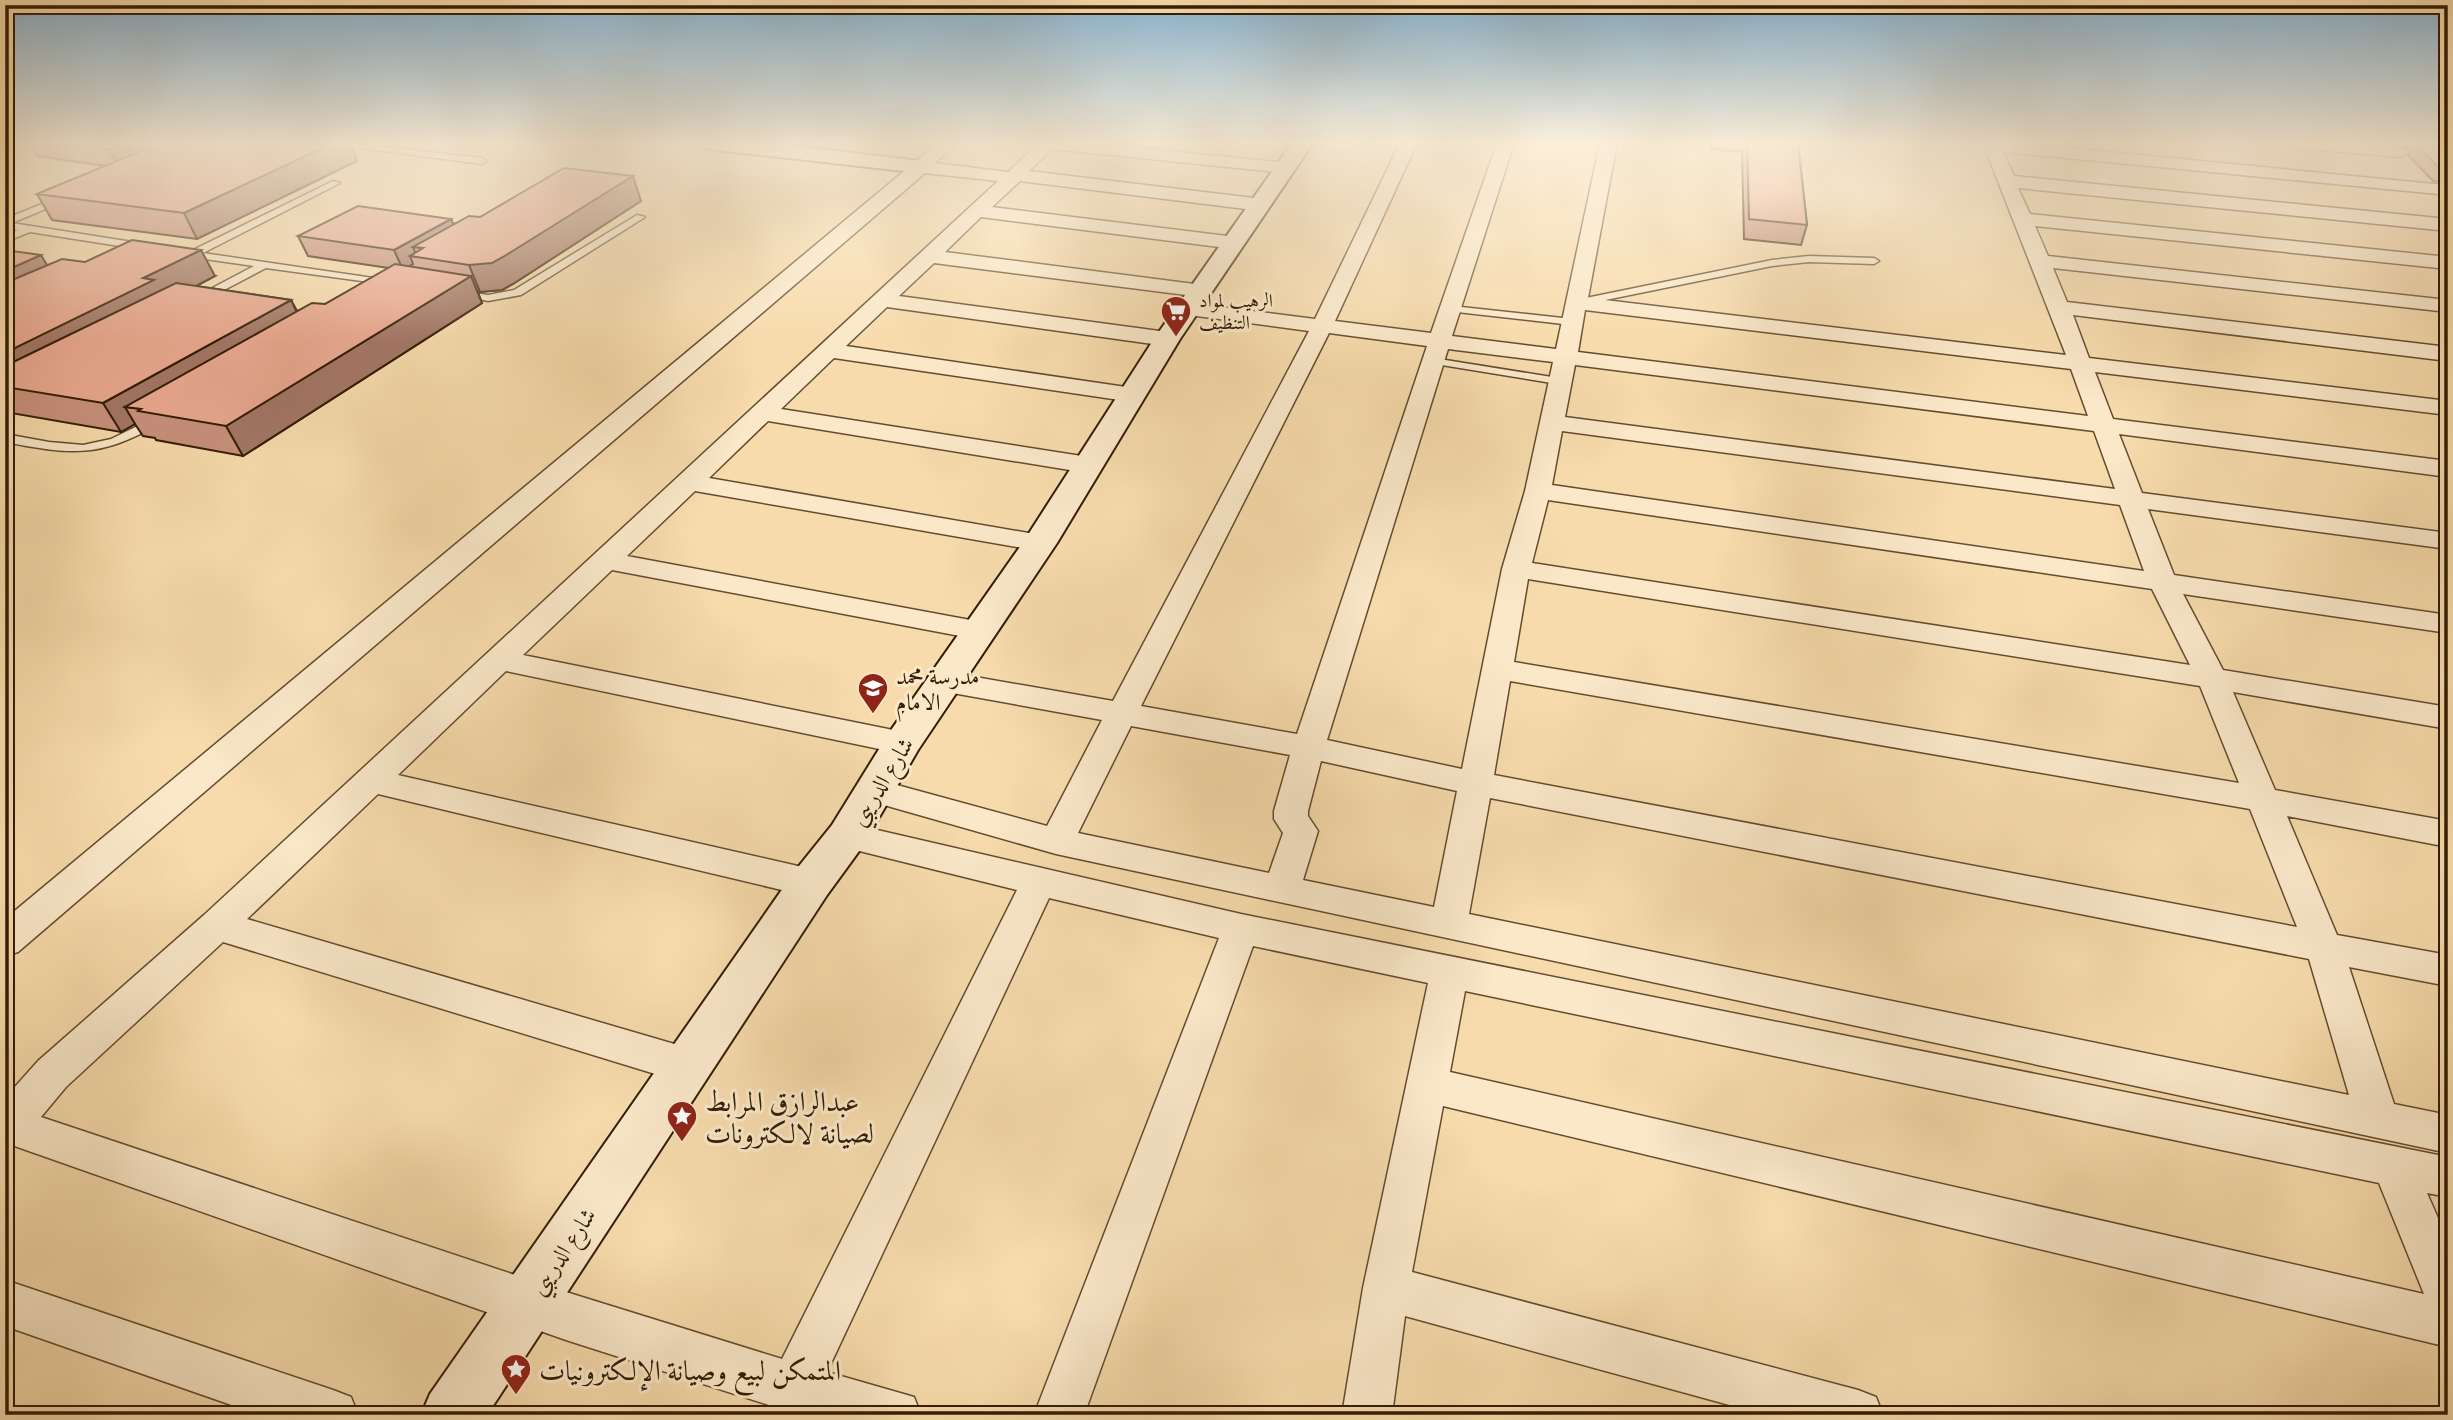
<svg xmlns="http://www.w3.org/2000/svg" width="2453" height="1420" viewBox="0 0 2453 1420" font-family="'Gentium Book Plus',Amiri,serif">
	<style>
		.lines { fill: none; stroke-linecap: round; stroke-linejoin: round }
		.lane-casing { stroke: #644c2e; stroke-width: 3 }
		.street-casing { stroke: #644c2e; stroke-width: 3 }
		.secondary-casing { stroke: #331d04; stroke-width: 4 }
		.lane { fill: #fae8c9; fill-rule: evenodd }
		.street { fill: #fae8c9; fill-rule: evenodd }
		.secondary { fill: #fae8c9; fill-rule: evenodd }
		.wall { fill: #c8907c; stroke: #331d04; stroke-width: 2 }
		.shaded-wall { fill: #a27665; stroke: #331d04; stroke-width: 2 }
		.building { fill: #e8a890; stroke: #331d04; stroke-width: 2 }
		.labels { text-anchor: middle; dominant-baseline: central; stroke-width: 6; stroke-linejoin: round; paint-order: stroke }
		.far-poi-label { font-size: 19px; fill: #331d04; stroke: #fae8c9; text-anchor: start }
		.poi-label { font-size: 23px; fill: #331d04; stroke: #fae8c9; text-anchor: start }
		.street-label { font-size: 23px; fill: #331d04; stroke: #fae8c9 }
		.near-poi-label { font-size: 28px; fill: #331d04; stroke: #fae8c9; text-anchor: start }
	</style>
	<rect width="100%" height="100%" fill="#f7dbac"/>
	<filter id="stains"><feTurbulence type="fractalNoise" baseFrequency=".00286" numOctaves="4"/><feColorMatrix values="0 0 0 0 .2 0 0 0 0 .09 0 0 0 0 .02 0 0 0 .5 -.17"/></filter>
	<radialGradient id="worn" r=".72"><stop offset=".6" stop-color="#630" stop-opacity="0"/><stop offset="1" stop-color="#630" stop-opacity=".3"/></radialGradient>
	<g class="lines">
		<!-- lane casing -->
		<g class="lane-casing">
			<path id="lane" d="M5,143H14L5,147Z
				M324,143H353L482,158L486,161L482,164Z
				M333,181L340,183L203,253L387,280L391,281V285L266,268L205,300H197V296L254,266L184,256L181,255V251H191Z
				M64,195L67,196V200L12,223L145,244L150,247L145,250L30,232L5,242V235L18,230L5,228V219Z
				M637,215L645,217L521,295L488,301L456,294L461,291L488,295L514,290Z
				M1809,256L1874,258L1879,261L1874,264L1809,262L1772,266L1576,306L1571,303L1576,300L1772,260Z
				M1452,306L1572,319L1577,322L1572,325L1448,311L1447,309Z
				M1433,358L1558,378L1564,381L1558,384L1429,363V359Z
				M156,417L160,418V424C98,458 73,455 5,442V434L49,442L83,445L111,439Z"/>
		</g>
		<!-- street casing -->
		<g class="street-casing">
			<path id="street" d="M938,143H957L935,163L1008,172L1039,143H1093L1286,163L1295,168L1286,173L1052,149L1029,171L1262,199L1271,205L1262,211L1020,181L992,207L1235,237L1245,243L1235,249L981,217L945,252L1202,285L1209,287L1212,291L1209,295L1202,297L934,263L899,296L1167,332L1175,334L1178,339L1175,344L1167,346L887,307L846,346L1133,388L1141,390L1145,395L1141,400L1133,402L834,358L781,409L1088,457L1097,460L1101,465L1097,470L1088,473L768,421L709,478L1040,535L1050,537L1054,543L1050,549L1040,551L695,491L627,556L981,622L991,624L996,631L991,638L981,640L612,570L523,655L903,732L914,735L919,743L914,751L903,754L506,671L398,775L811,869L824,873L829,883L824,893L811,897L378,794L247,919L688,1048L702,1054L708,1066L702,1078L688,1084L223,942L66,1087L41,1117L566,1292L782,1359L1017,890L835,845L830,836L835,827L847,823L1241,914L2448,1157V1197L2427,1193L2448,1241V1347L1443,1106L1412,1272L1858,1390L1876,1397L1883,1415H1766L1405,1316L1392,1415H1342L1363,1288L1428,983L1253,946L1084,1415H1034L1219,938L1049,898L827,1372L914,1397L921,1415L794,1413L566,1340L6,1143L5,1098L38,1061L204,915L998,181L925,173L18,952L5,956V919ZM1465,991L2379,1183L2424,1294L1450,1072Z
				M1400,143H1417L1335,321L1431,333L1497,143H1514L1452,336L1556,349L1600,143H1617L1588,298L2066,355L1983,143H2018L2444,185L2447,189L2444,193L2438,194L2003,152L2014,176L2448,219V231L2018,188L2030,214L2448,257V269L2035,226L2048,256L2448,300V312L2053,268L2067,302L2448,347V361L2073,315L2089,358L2448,401V415L2095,372L2113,419L2448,461V477L2119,434L2142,493L2448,533V549L2148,509L2174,575L2448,615V633L2183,594L2223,670L2448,707V729L2233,692L2275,790L2448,821V847L2287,816L2337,935L2448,955V986L2349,967L2394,1104L2448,1115V1153L1056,854L863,799L858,791L863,783L875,779L1047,826L1102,720L947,692L936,689L932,682L936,675L947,672L1113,701L1309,331L1189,315L1182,313L1178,309L1182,305L1189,303L1315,319ZM1585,310L2071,369L2088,416L1578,352ZM1329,333L1427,346L1297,734L1141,706ZM1448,349L1553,362L1525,491L1502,569L1462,769L1327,740ZM1575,365L2094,431L2115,489L1565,417ZM1562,431L2120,505L2144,571L1552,485ZM1548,500L2152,589L2190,665L1532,563ZM1528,579L2200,686L2239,783L1514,662ZM1510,681L2250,809L2297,927L1494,775ZM1131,726L1290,755L1274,811V819L1283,833L1269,873L1078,833ZM1321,761L1457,791L1434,907L1303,880L1318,831L1308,816V811ZM1490,798L2309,959L2349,1095L1469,914Z
				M2289,143C2310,143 2396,140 2408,152L2399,157L2297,148Z
				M5,1280L333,1390L351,1397L358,1415H260L5,1326Z"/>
		</g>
		<!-- secondary casing -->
		<g class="secondary-casing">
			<path id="secondary" d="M698,143H767L921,161L929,162L932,167L929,172L921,173L708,149Z
				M1292,143H1313L1180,339L1057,543L918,750L862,847L827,895L487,1415H421L430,1394L795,871L832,825L889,733L1024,541L1154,339Z"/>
		</g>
		<!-- lane -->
		<use href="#lane" class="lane"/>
		<!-- street -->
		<use href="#street" class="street"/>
		<!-- secondary -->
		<use href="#secondary" class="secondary"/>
	</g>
	<!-- wall -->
	<path class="wall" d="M30,143H350L357,161L197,239L52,220L37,194L105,166L38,156Z
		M1712,143H1798L1807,225L1801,245L1744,239L1742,152L1711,149Z
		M2398,143H2448V186L2446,183L2433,181L2408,155L2410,151L2409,150Z
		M641,201L513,284L502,290L478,292L482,303L243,456L156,440L155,438L143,436L135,424L121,432L5,412V250L47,265L85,262L215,276L196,286L291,300L297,311L325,304L389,268L308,256L298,236L451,219L453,224L480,217Z"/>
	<!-- shaded-wall -->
	<path class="shaded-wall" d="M126,143H180L144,150L127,147L135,162L120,169L109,150Z
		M333,143H350L357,161L197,239L184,213Z
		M633,176L641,201L513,284L502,290L480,292L469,265Z
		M451,219L459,239L423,248L413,247L417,257L410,256L413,264L403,270L394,250Z
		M201,250L215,276L5,387V353L143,278Z
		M41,255L57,282L5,306V271Z
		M471,276L482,303L243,456L226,426Z
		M291,300L304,327L141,409L125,407L135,424L121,432L103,403Z"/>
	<!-- building -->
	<path class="building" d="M65,143H126L109,150Z
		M136,143H333L184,213L37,194L144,150L127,147Z
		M1747,143H1798L1807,225L1749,219Z
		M2415,143H2448V170L2440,169Z
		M564,168L633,176L503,257L492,263L469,265L410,256L423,248L413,247L469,216L480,217Z
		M358,206L451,219L394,250L298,236Z
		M132,240L201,250L143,278L154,280L5,353V283L62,259L85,262Z
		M5,250L41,255L5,271Z
		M395,264L471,276L226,426L138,411L141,409L125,407L312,303L325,304Z
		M176,283L291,300L103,403L5,387V366Z"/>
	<!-- sky -->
	<linearGradient id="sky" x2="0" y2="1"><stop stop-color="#8bb6d3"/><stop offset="0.42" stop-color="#fbefda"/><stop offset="1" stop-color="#fbefda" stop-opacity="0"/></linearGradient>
	<rect width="2453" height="342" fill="url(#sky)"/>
	<!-- icons -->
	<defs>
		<g id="supermarket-pin" transform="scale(1.575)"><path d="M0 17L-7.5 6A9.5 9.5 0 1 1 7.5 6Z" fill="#8f2418" stroke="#fae8c9"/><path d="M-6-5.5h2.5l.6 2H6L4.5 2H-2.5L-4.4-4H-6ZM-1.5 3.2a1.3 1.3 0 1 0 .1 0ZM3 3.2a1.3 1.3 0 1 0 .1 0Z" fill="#fff"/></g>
		<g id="school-pin" transform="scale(1.575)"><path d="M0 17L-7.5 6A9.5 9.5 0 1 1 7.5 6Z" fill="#8f2418" stroke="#fae8c9"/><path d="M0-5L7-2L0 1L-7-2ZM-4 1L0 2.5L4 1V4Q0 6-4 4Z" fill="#fff"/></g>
		<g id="sight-pin" transform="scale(1.575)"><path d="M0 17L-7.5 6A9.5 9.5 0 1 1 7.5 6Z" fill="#8f2418" stroke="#fae8c9"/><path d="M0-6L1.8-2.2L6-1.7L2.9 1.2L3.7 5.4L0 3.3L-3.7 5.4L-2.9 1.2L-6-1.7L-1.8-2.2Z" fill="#fff"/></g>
	</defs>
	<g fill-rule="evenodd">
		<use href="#supermarket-pin" x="1176" y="311"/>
		<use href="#school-pin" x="873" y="688"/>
		<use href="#sight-pin" x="682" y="1116"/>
		<use href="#sight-pin" x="516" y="1369"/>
	</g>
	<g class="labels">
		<!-- far-poi labels -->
		<g class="far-poi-label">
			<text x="1199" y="300">الرهيب لمواد<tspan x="1199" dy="22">التنظيف</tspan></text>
		</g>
		<!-- poi labels -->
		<g class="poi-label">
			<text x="896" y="675">مدرسة محمد<tspan x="896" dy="26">الامام</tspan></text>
		</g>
		<!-- street labels -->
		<g class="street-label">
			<text transform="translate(881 781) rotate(-58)">شارع الدريبي</text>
			<text transform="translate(562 1251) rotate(-56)">شارع الدريبي</text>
		</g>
		<!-- near-poi labels -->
		<g class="near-poi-label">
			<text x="705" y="1100">عبدالرازق المرابط<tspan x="705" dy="32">لصيانة لالكترونات</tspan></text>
			<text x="539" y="1369">المتمكن لبيع وصيانة الإلكترونيات</text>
		</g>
	</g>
	<!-- margin -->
	<rect width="2453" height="1420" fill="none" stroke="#f7dbac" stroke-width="28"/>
	<rect x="7" y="7" width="2439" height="1406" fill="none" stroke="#331d04" stroke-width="3.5"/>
	<rect x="14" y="14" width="2425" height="1392" fill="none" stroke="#331d04" stroke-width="2"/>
	<rect width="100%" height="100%" filter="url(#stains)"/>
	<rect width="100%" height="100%" fill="url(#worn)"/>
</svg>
